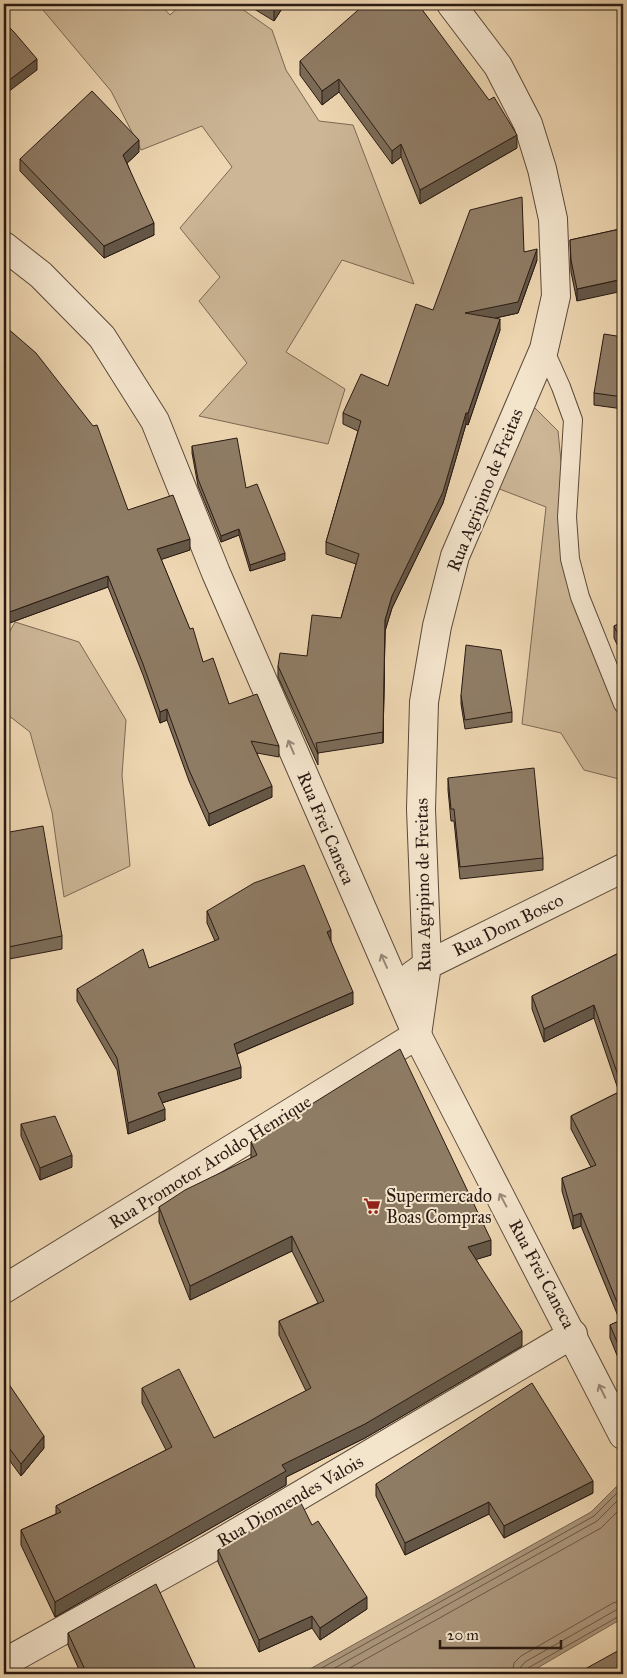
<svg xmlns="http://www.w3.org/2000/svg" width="627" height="1678" viewBox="0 0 627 1678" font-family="'IM FELL Great Primer',serif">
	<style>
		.green { fill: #ccb696; stroke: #7b6854 }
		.water { fill: #ab967b; stroke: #776451 }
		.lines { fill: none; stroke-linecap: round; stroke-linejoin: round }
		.shore { stroke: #6a5847; stroke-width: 1 }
		.service-casing { stroke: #5b493a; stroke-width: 20 }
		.minor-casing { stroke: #5b493a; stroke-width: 30 }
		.tertiary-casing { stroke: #5b493a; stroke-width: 30 }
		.service { stroke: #f3e4cc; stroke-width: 18 }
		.minor { stroke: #f3e4cc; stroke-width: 28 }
		.tertiary { stroke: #f3e4cc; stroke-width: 28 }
		.wall { fill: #7b6b57; stroke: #2a1a13 }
		.shaded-wall { fill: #645747; stroke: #2a1a13 }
		.building { fill: #8f7c65; stroke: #2a1a13 }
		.oneway { stroke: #998979 }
		.labels { text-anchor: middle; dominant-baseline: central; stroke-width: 4; stroke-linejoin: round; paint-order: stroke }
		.street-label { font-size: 18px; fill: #2a1a13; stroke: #f3e4cc }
		.poi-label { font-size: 18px; fill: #2a1a13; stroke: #f3e4cc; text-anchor: start }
	</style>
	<rect width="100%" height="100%" fill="#edd6b1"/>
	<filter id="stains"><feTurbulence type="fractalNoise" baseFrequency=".004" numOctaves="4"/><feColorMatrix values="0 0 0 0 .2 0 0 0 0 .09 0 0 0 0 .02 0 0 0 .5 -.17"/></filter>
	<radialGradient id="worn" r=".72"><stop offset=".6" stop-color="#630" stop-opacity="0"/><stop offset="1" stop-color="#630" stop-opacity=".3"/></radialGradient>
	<!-- green -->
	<path class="green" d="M38,4H160L170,15L182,4H235L272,30L286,70L319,121L353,125L414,284L342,260L286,352L345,389L328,444L199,416L247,363L199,301L220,277L180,228L232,167L202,126L141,150L111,91Z
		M534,407L558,431L576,612L623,721V780L584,770L561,733L522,724L546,507L497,488Z
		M15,622L79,642L126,720L122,775L130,866L64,897L52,812L30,732L4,712V642Z"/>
	<!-- water -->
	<path class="water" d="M623,1480V1618L527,1674H301L591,1512Z"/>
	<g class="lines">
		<!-- shore -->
		<path class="shore" d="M311,1674L594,1516L623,1487
			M324,1674L597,1521L623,1495
			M339,1674L601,1528L623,1506
			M512,1674L514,1663L521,1656L613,1603L623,1600
			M519,1674L520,1668L525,1662L616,1610L623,1608
			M525,1674L528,1668L623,1614"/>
		<!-- service casing -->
		<g class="service-casing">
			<path id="service" d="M544,349L561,387L573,420L567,517L570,559L580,597L623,704"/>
		</g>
		<!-- minor casing -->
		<g class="minor-casing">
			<path id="minor" d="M413,975L427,965L623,868
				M417,1035L427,965L421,809L424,702L437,626L455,556L544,349L556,296L553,219L542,169L528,124L498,66L451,4
				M4,1663L209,1549L573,1334"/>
		</g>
		<!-- tertiary casing -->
		<g class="tertiary-casing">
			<path id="tertiary" d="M4,246L41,275L102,337L155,421L216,573L417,1035L623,1435
				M4,1289L417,1035"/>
		</g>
		<!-- service -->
		<use href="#service" class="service"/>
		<!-- minor -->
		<use href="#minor" class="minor"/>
		<!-- tertiary -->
		<use href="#tertiary" class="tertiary"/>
	</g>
	<!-- wall -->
	<path class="wall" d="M246,4H285L274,21Z
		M300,61L517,148L420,204L401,157L392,164L339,92L322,105L300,75Z
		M139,152L127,163L154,235L104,258L20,171V159Z
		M620,229L577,301L571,272L570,240Z
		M524,252L537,260L518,313L495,318L500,330L468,425L466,424L443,503L392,608L385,631L383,743L318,753V765L278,677V666L307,656L341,618L356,564L326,554V542L358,431L343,424V413L388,386L433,310Z
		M623,337V409L594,405V393Z
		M192,446L246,488L285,560L250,571L239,535L221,542L198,486L192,453Z
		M128,510L190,550L161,559L203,662L229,704L279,746V757L257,753L272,797L209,826L189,781L167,720L160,723L143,675L108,587L4,625Z
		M623,622V657L614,638V626Z
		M461,695L512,712V722L465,729L461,704Z
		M448,778L543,858V870L460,879L454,821H451L448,790Z
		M4,833L62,936V949L4,960Z
		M207,911L331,941L353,1004L237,1054L241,1078L162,1103L165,1120L128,1134L117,1070L77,1001V989L149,968L215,941L207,923Z
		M623,951V1370L610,1338V1325L620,1321L581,1226L573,1229L562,1191V1178L591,1167L571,1129V1116L619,1092L594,1018L544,1042L532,1009V996Z
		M21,1124L72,1167L40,1180L21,1136Z
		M251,1142L491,1255L476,1259L522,1346L365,1438L286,1477V1485L55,1617L21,1545V1530L56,1514V1506L166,1450L142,1403V1388L214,1438L306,1391L279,1335V1321L318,1303L292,1251L190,1300L159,1222V1207L251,1158Z
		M4,1377L44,1448L21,1476L4,1453Z
		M376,1484L593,1493L504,1538L489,1514L405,1555L376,1496Z
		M312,1525L367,1609L320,1640L312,1628L259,1652L218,1562V1550Z
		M68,1633L198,1674H81L68,1645Z"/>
	<!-- shaded-wall -->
	<path class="shaded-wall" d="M277,4H285L274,21V9Z
		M37,59V70L4,95V84Z
		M339,79V92L322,105V91Z
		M517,135V148L420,204V190Z
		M139,140V152L123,167V155Z
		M401,144V157L392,164V151Z
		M154,223V235L104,258V246Z
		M537,249V260L518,313L465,325V313Z
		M623,279V291L577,301V289Z
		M500,319V330L468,425V413Z
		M466,413V424L443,503L392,608L385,631L383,743L385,620L392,596Z
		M239,529V535L221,542V536Z
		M190,539V550L157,561V549Z
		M285,553V560L250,571V565Z
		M108,576V587L4,625V614Z
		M167,709V720L160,723V712Z
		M272,786V797L209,826V814Z
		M331,930V942L327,932Z
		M353,992V1004L234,1055V1044Z
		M594,1005V1018L544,1042V1029Z
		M241,1067V1078L158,1104V1093Z
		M165,1109V1120L128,1134V1123Z
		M72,1155V1167L40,1180V1168Z
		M581,1213V1226L573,1229V1216Z
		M292,1236V1251L190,1300V1286Z
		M491,1240V1255L468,1262V1247Z
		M522,1331V1346L365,1438L286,1477V1485L55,1617V1602L282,1465Z
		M44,1436V1448L21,1476V1464Z
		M593,1481V1493L504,1538V1526Z
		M489,1502V1514L405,1555V1543Z
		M367,1597V1609L320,1640V1628Z
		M312,1616V1628L259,1652V1640Z"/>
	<!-- building -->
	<path class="building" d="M266,4H277L274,9Z
		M365,4H418L489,100L494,97L517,135L420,190L401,144L392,151L339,79L322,91L300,61Z
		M4,22L14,32L37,59L4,84Z
		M92,91L139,140L123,155L154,223L104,246L20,159Z
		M522,197L524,252L537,249L518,302L465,313L500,319L468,413H466L443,492L392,596L385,620L383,732L316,743L318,754L278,666L280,653L307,656L312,615L341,618L359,554L326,542L361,421L343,413L361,374L388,386L416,304L433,310L470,210Z
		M620,229L623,243V279L577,289L571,260L570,240Z
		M6,327L36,353L93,426L97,425L128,510L173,495L190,539L157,549L190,629L193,628L203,662L213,658L229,704L257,694L279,746L251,741L272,786L209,814L189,770L167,709L160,712L143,664L108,576L4,614V329Z
		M604,334L623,337V397L594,393Z
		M237,438L246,488L257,484L285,553L250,565L239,529L221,536L198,479L192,446Z
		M623,622V645L614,626Z
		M466,645L501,650L512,712L465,720L461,695Z
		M534,768L543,858L460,867L454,809H451L448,778Z
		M43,826L62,936L4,948V833Z
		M304,865L331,930L327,932L353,992L234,1044L241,1067L158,1093L165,1109L128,1123L117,1058L77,989L143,949L149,968L219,939L207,911L254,883Z
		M623,951V1317L581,1213L573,1216L562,1178L596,1165L571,1116L623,1090L594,1005L544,1029L532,996Z
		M400,1049L491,1240L468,1247L522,1331L365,1424L282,1465L286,1471L55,1602L21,1530L61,1512L56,1506L172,1447L142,1388L179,1369L214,1438L311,1388L279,1321L324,1301L292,1236L190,1286L159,1207L185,1190L257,1155L251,1142Z
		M55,1116L72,1155L40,1168L21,1124Z
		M623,1319V1356L610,1325Z
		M4,1377L44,1436L21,1464L4,1441Z
		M532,1383L593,1481L504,1526L489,1502L405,1543L376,1484Z
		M300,1501L312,1525L318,1521L367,1597L320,1628L312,1616L259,1640L218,1550Z
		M156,1584L198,1674H87L68,1633Z
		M623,1648V1674H576Z"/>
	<!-- one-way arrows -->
	<defs><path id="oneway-shaft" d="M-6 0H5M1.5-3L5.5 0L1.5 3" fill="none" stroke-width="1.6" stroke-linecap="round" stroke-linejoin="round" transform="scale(1.25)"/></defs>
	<g class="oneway">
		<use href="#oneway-shaft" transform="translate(291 747) rotate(-113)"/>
		<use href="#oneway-shaft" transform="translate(384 961) rotate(-114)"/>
		<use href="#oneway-shaft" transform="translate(503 1200) rotate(-118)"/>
		<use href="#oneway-shaft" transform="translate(602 1391) rotate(-116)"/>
	</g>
	<!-- icons -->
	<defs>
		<g id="supermarket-bare" transform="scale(1.35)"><path d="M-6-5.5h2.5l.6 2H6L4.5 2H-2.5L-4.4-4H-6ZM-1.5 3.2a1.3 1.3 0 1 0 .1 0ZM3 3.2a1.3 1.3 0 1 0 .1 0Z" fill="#8f2418" stroke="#f3e4cc" stroke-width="2.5" paint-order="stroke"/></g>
	</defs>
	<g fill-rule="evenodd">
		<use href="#supermarket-bare" x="372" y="1206"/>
	</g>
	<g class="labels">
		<!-- street labels -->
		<g class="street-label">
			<text transform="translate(485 490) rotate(-68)">Rua Agripino de Freitas</text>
			<text transform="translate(326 828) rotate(67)">Rua Frei Caneca</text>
			<text transform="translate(423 885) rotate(-91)">Rua Agripino de Freitas</text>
			<text transform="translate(508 925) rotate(-26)">Rua Dom Bosco</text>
			<text transform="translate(210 1162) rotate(-32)">Rua Promotor Aroldo Henrique</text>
			<text transform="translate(542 1274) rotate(62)">Rua Frei Caneca</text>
			<text transform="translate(290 1501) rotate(-30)">Rua Diomendes Valois</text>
		</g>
		<!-- poi labels -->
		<g class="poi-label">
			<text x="386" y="1196">Supermercado<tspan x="386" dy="21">Boas Compras</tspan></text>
		</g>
	</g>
	<!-- margin -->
	<rect width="627" height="1678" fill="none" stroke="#edd6b1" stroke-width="20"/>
	<rect x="5" y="5" width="617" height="1668" fill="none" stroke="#2a1a13" stroke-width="2.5"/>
	<rect x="10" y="10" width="607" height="1658" fill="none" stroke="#2a1a13"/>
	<!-- scale -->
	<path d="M440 1640v8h121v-8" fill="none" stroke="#2a1a13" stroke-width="2.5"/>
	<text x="447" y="1640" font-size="15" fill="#2a1a13" stroke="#f3e4cc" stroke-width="4" paint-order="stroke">20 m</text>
	<rect width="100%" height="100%" filter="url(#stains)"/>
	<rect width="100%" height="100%" fill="url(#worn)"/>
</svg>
